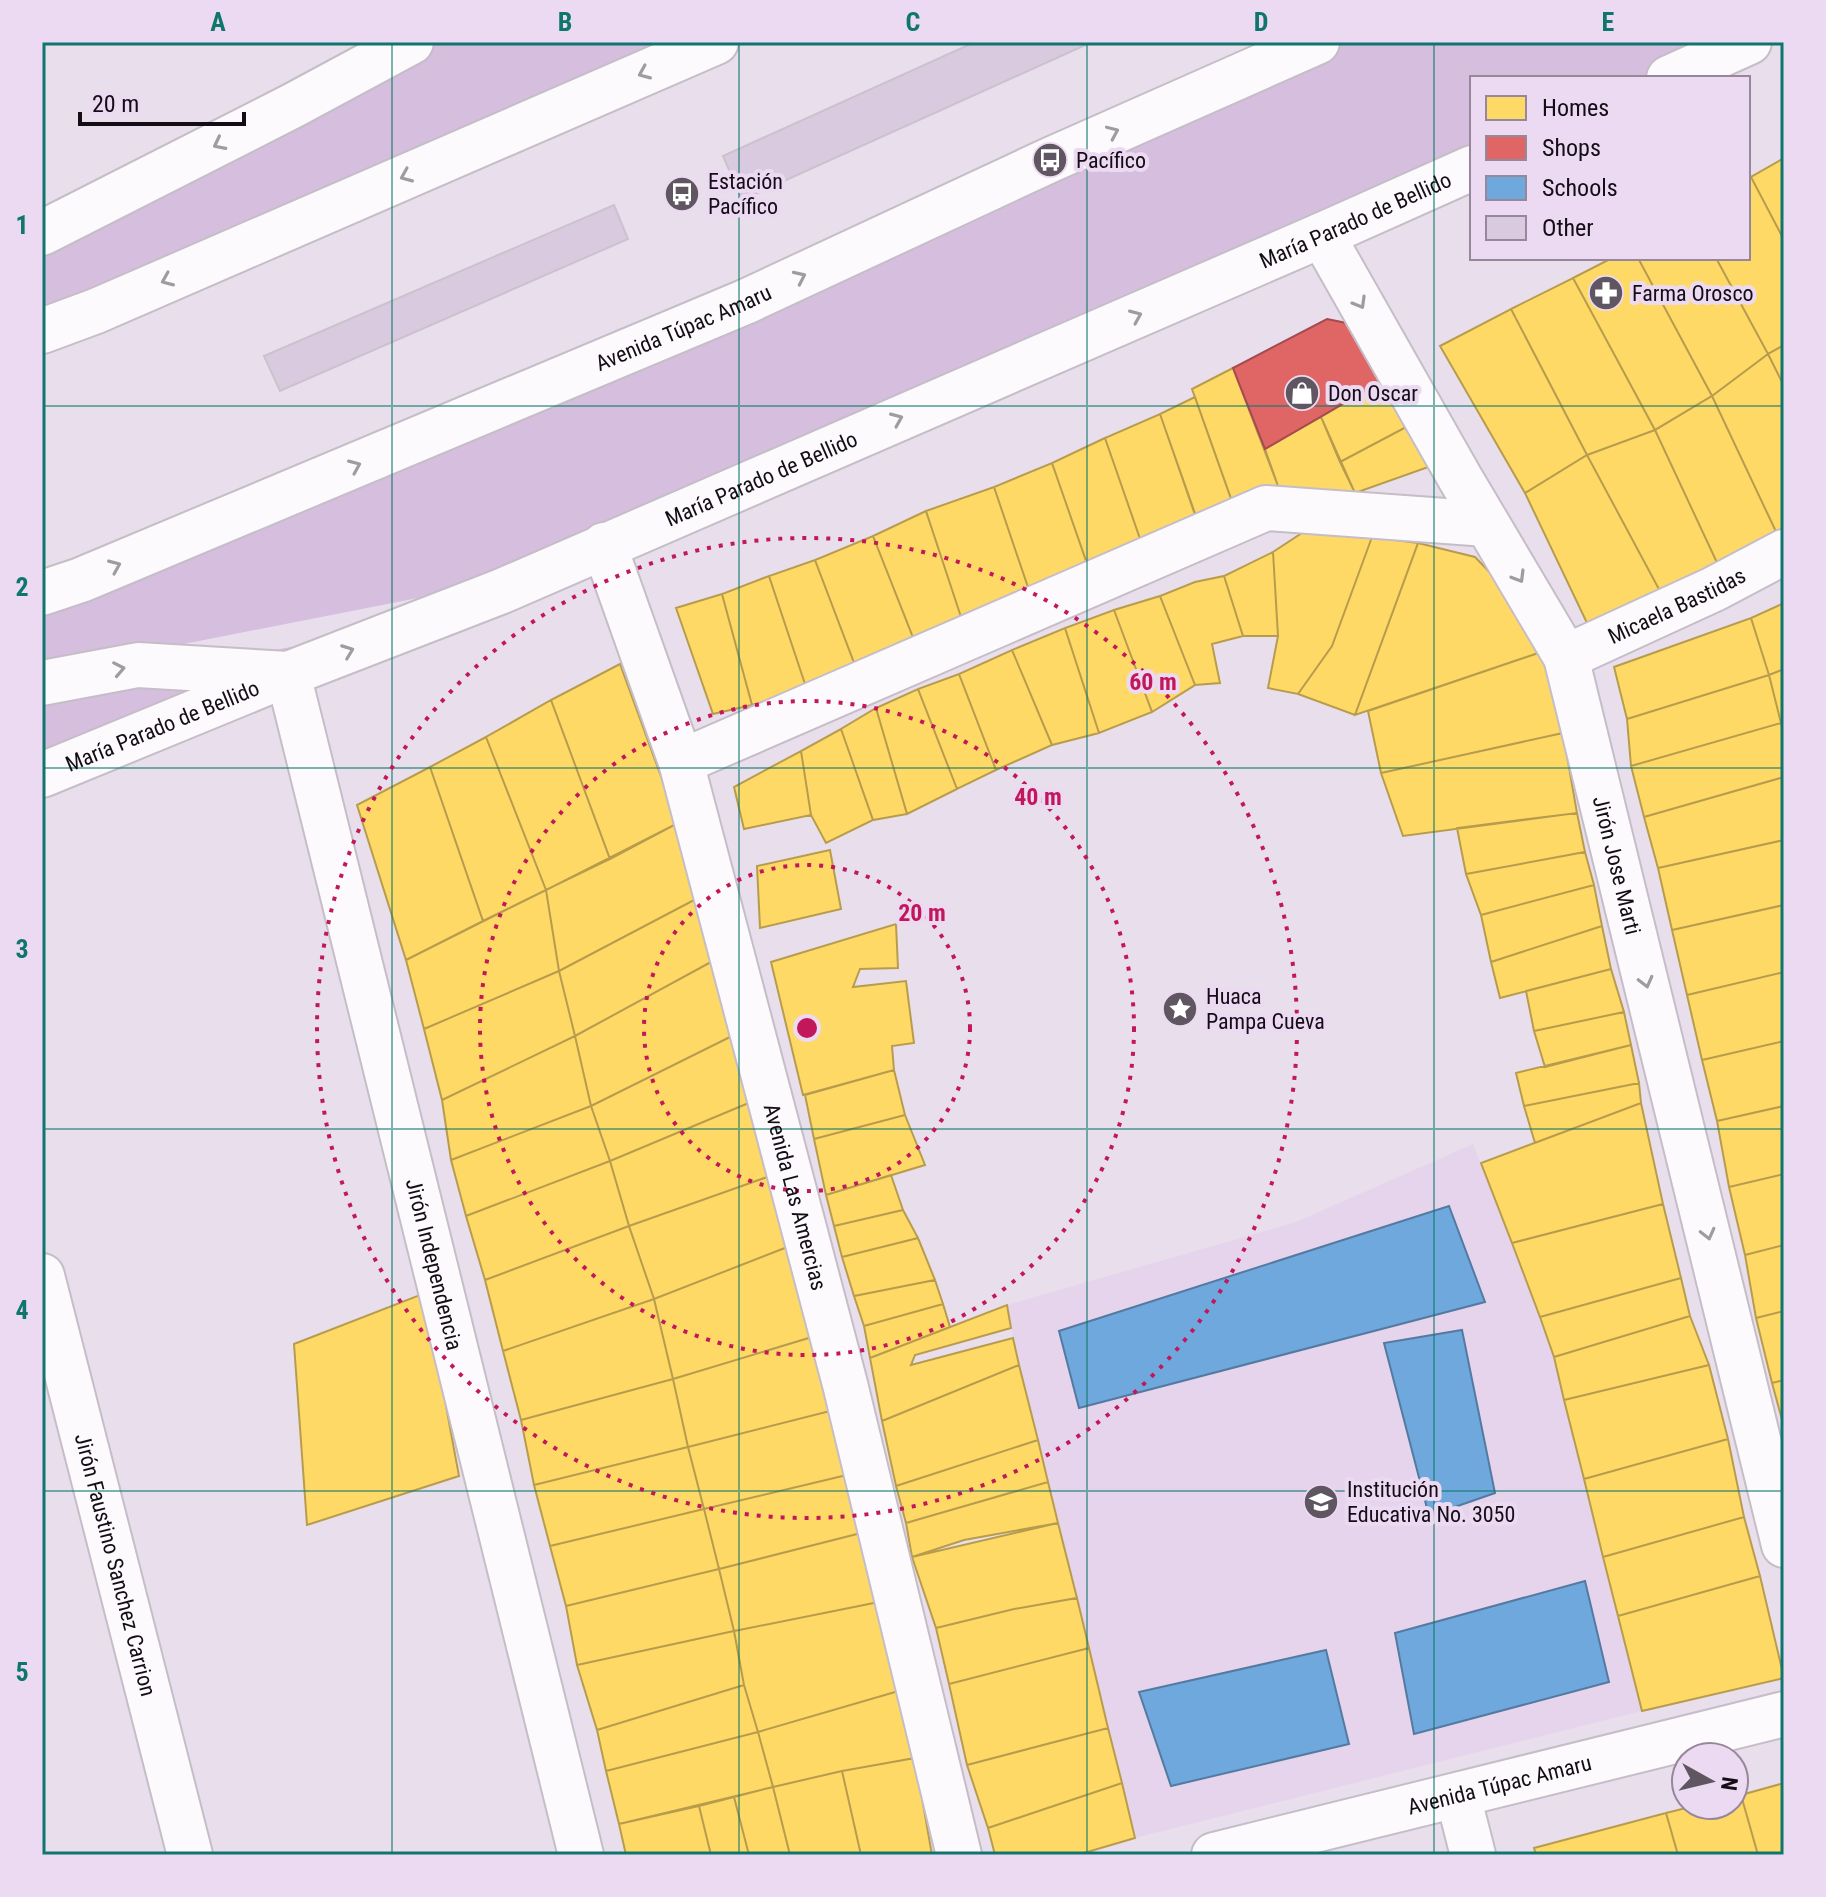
<svg xmlns="http://www.w3.org/2000/svg" width="1826" height="1897" viewBox="0 0 1826 1897" font-family="'Roboto Condensed',sans-serif">
	<style>
		.built { fill: #e5d4eb }
		.green { fill: #d6bfde }
		.homes { fill: #ffd966; stroke: #b89c4e; stroke-width: 2 }
		.shops { fill: #e06666; stroke: #a34b4e; stroke-width: 2 }
		.schools { fill: #6fa8dc; stroke: #547aa1; stroke-width: 2 }
		.building { fill: #dacadf; stroke: #cac2cc; stroke-width: 2 }
		.lines { fill: none; stroke-linecap: round; stroke-linejoin: round }
		.minor-casing { stroke: #c5bdc7; stroke-width: 48 }
		.tertiary-casing { stroke: #c5bdc7; stroke-width: 48 }
		.primary-casing { stroke: #c5bdc7; stroke-width: 48 }
		.minor { stroke: #fcfafc; stroke-width: 44 }
		.tertiary { stroke: #fcfafc; stroke-width: 44 }
		.primary { stroke: #fcfafc; stroke-width: 44 }
		.oneway { stroke: #9f9ba0 }
		.grid { fill: none; stroke: #0f766e; stroke-width: 2; stroke-opacity: 0.55 }
		.ring { fill: none; stroke: #c2185b; stroke-width: 4; stroke-dasharray: 4 8 }
		.labels { text-anchor: middle; dominant-baseline: central; stroke-width: 8; stroke-linejoin: round; paint-order: stroke }
		.poi-label { font-size: 22px; fill: #140d16; stroke: #ecd9f2; text-anchor: start }
		.street-label { font-size: 22px; fill: #140d16; stroke: #ecd9f2 }
		.centre { fill: #c2185b; stroke: #ecd9f2; stroke-width: 4 }
		.ring-label { font-size: 24px; text-anchor: middle; font-weight: bold; fill: #c2185b; stroke: #ecd9f2; stroke-width: 8; stroke-linejoin: round; paint-order: stroke }
		.neatline { fill: none; stroke: #0f766e; stroke-width: 3 }
		.grid-label { font-size: 26px; text-anchor: middle; font-weight: bold; fill: #0f766e }
	</style>
	<rect width="100%" height="100%" fill="#e9dfec"/>
	<!-- built -->
	<path class="built" d="M1473,1144L1551,1346L1642,1711L1135,1838L1013,1338L1007,1305L1296,1222Z"/>
	<!-- green -->
	<path class="green" d="M428,42H689L42,320V240Z
		M1340,42H1720L1642,78H1472V154L494,583L42,672V603Z
		M375,631L42,765V694Z"/>
	<!-- homes -->
	<path class="homes" d="M1784,158V240L1751,177Z
		M1751,177L1784,240V345L1768,354L1716,258H1748V179Z
		M1612,258H1638L1712,396L1655,430L1573,278Z
		M1638,258H1716L1768,354L1712,396Z
		M1573,278L1655,430L1587,455L1511,309Z
		M1511,309L1587,455L1525,493L1440,346Z
		M1784,345V386L1768,354Z
		M1768,354L1784,386V535L1779,538L1712,396Z
		M1233,368L1278,486L1234,507L1192,389Z
		M1384,380L1410,425L1340,462L1321,417Z
		M1712,396L1779,538L1720,569L1655,430Z
		M1195,397L1234,507L1198,522L1160,414Z
		M1160,414L1200,529L1146,556L1105,438Z
		M1321,417L1355,493L1290,504L1278,486L1265,449Z
		M1410,425L1434,465L1355,493L1340,462Z
		M1655,430L1720,569L1661,593L1587,455Z
		M1105,438L1146,556L1092,578L1052,463Z
		M1587,455L1661,593L1587,623L1525,493Z
		M1052,463L1092,578L1033,602L994,487Z
		M994,487L1033,602L965,629L926,511Z
		M926,511L965,629L916,645L873,536Z
		M1305,531L1372,537L1332,646L1298,694L1268,688L1278,636L1273,552Z
		M873,536L916,645L856,668L815,560Z
		M1372,537L1418,543L1355,715L1298,694L1332,646Z
		M1418,543L1475,557L1525,609L1547,650L1355,715Z
		M1273,552L1278,636H1243L1224,576Z
		M815,560L856,668L807,690L769,576Z
		M769,576L807,690L752,705L722,594Z
		M1224,576L1243,636L1212,644L1220,683L1195,685L1160,596L1195,582Z
		M722,594L752,705L713,714L676,608Z
		M1160,596L1195,685L1152,712L1114,610Z
		M1784,603V669L1769,675L1751,618Z
		M1114,610L1152,712L1099,733L1065,628Z
		M1751,618L1769,675L1627,719L1614,667Z
		M1065,628L1099,733L1052,745L1012,650Z
		M1012,650L1052,745L996,770L959,674Z
		M1547,650L1563,733L1381,773L1368,711Z
		M620,664L678,823L610,859L551,700Z
		M1784,669V722L1781,723L1769,675Z
		M959,674L996,770L957,789L918,689Z
		M1769,675L1781,723L1631,766L1627,719Z
		M918,689L957,789L907,814L876,708Z
		M551,700L610,859L546,890L486,737Z
		M876,708L907,814L873,820L841,729Z
		M1781,723L1784,734V777L1644,817L1631,766Z
		M841,729L873,820L826,843L811,815L801,751Z
		M1563,733L1577,813L1403,836L1381,773Z
		M486,737L546,890L483,921L430,767Z
		M801,751L811,815L744,829L734,787Z
		M430,767L483,921L406,960L357,805Z
		M1784,777V840L1658,868L1644,817Z
		M1577,813L1585,852L1466,874L1457,828Z
		M678,823L696,899L559,971L546,890Z
		M1784,840V905L1672,930L1658,868Z
		M830,850L841,909L760,928L757,866Z
		M1585,852L1594,885L1481,915L1466,874Z
		M1594,885L1602,926L1491,962L1481,915Z
		M546,890L559,971L424,1029L406,960Z
		M696,899L711,962L575,1036L559,971Z
		M1784,905V972L1687,995L1672,930Z
		M896,924L898,968L860,969L853,987L906,981L914,1043L892,1046L894,1070L803,1095L771,962Z
		M1602,926L1611,969L1500,998L1491,962Z
		M711,962L732,1036L591,1106L575,1036Z
		M1611,969L1624,1012L1534,1031L1526,991Z
		M559,971L575,1036L442,1100L424,1029Z
		M1784,972V1041L1702,1060L1687,995Z
		M1624,1012L1631,1045L1545,1067L1534,1031Z
		M575,1036L591,1106L451,1160L442,1100Z
		M732,1036L751,1102L610,1161L591,1106Z
		M1784,1041V1106L1717,1121L1702,1060Z
		M1631,1045L1639,1083L1524,1106L1516,1073Z
		M894,1070L905,1115L814,1139L805,1095Z
		M1639,1083L1641,1103L1535,1143L1524,1106Z
		M751,1102L770,1176L629,1226L610,1161Z
		M1641,1103L1663,1204L1512,1243L1481,1163Z
		M591,1106L610,1161L466,1216L451,1160Z
		M1784,1106V1174L1729,1187L1717,1121Z
		M905,1115L925,1165L826,1195L814,1139Z
		M610,1161L629,1226L485,1280L466,1216Z
		M1784,1174V1245L1745,1255L1729,1187Z
		M891,1175L903,1210L834,1226L826,1195Z
		M770,1176L790,1246L654,1299L629,1226Z
		M1663,1204L1681,1278L1540,1317L1512,1243Z
		M903,1210L918,1238L842,1257L834,1226Z
		M629,1226L654,1299L503,1351L485,1280Z
		M918,1238L935,1280L854,1296L842,1257Z
		M1784,1245V1311L1756,1318L1745,1255Z
		M790,1246L812,1337L673,1379L654,1299Z
		M1681,1278L1690,1316L1554,1357L1540,1317Z
		M935,1280L943,1304L864,1326L854,1296Z
		M425,1293L459,1476L307,1525L294,1344Z
		M654,1299L673,1379L521,1420L503,1351Z
		M943,1304L950,1327L870,1358L864,1326Z
		M1007,1305L1011,1328L915,1355L911,1365L1013,1338L1019,1365L882,1421L870,1358Z
		M1784,1311V1380L1772,1383L1756,1318Z
		M1690,1316L1709,1365L1564,1400L1554,1357Z
		M812,1337L834,1410L688,1447L673,1379Z
		M1019,1365L1038,1440L896,1486L882,1421Z
		M1709,1365L1728,1439L1584,1479L1564,1400Z
		M673,1379L688,1447L534,1485L521,1420Z
		M1784,1380V1427L1772,1383Z
		M834,1410L851,1474L704,1509L688,1447Z
		M1728,1439L1744,1517L1603,1557L1584,1479Z
		M1038,1440L1048,1482L906,1523L896,1486Z
		M688,1447L704,1509L550,1546L534,1485Z
		M851,1474L865,1532L719,1569L704,1509Z
		M1048,1482L1058,1523L964,1540L912,1557L906,1523Z
		M704,1509L719,1569L566,1606L550,1546Z
		M1744,1517L1760,1576L1618,1616L1603,1557Z
		M1058,1523L1077,1598L1014,1609L936,1628L912,1557Z
		M865,1532L879,1602L734,1631L719,1569Z
		M719,1569L734,1631L577,1665L566,1606Z
		M1760,1576L1784,1678L1642,1711L1618,1616Z
		M1077,1598L1089,1648L949,1684L936,1628L1014,1609Z
		M879,1602L902,1690L758,1732L744,1685L734,1631Z
		M734,1631L744,1685L597,1730L577,1665Z
		M1089,1648L1108,1728L967,1765L949,1684Z
		M744,1685L758,1732L606,1771L597,1730Z
		M902,1690L915,1758L842,1771L773,1787L758,1732Z
		M1108,1728L1122,1783L988,1828L967,1765Z
		M758,1732L773,1787L619,1824L606,1771Z
		M915,1758L932,1855H861L842,1771Z
		M842,1771L861,1855H790L773,1787Z
		M1122,1783L1135,1838L1077,1855H995L988,1828Z
		M1784,1783V1855H1758L1741,1795Z
		M773,1787L790,1855H749L734,1797Z
		M1741,1795L1758,1855H1678L1666,1813L1698,1805H1734V1796Z
		M734,1797L749,1855H711L699,1806Z
		M699,1806L711,1855H626L619,1824Z
		M1666,1813L1678,1855H1536L1534,1848Z"/>
	<!-- shops -->
	<path class="shops" d="M1327,319L1351,324L1384,380L1265,449L1233,368Z"/>
	<!-- schools -->
	<path class="schools" d="M1449,1206L1485,1302L1079,1408L1059,1331Z
		M1462,1330L1495,1493L1429,1516L1384,1343Z
		M1585,1581L1609,1682L1414,1734L1395,1633Z
		M1326,1650L1349,1744L1171,1786L1139,1692Z"/>
	<!-- building -->
	<path class="building" d="M975,42H1092L742,200L723,156Z
		M614,205L628,239L280,391L264,356Z"/>
	<g class="lines">
		<!-- minor casing -->
		<g class="minor-casing">
			<g id="minor">
				<path id="s1" d="M604,545L681,762L845,1384L959,1855"/>
				<path id="s2" d="M1566,657L1714,589L1784,552"/>
				<path id="s3" d="M288,674L581,1855"/>
				<path d="M681,762L1266,508L1487,524"/>
				<path id="s4" d="M42,1276L190,1855"/>
				<path d="M1458,1796L1473,1855"/>
			</g>
		</g>
		<!-- tertiary casing -->
		<g class="tertiary-casing">
			<g id="tertiary">
				<path d="M1669,78L1749,42"/>
				<path d="M42,233L294,105L411,42"/>
				<path id="s5" d="M1322,235L1460,478L1566,657L1784,1545"/>
				<path id="s6" d="M42,775L288,674L502,591L1322,235L1472,168"/>
				<path id="s7" d="M1214,1855L1784,1714"/>
			</g>
		</g>
		<!-- primary casing -->
		<g class="primary-casing">
			<g id="primary">
				<path d="M42,331L96,311L716,42"/>
				<path id="s8" d="M42,593L81,580L745,302L1050,160L1317,42"/>
				<path d="M42,683L138,665L288,674"/>
			</g>
		</g>
		<!-- minor -->
		<use href="#minor" class="minor"/>
		<!-- tertiary -->
		<use href="#tertiary" class="tertiary"/>
		<!-- primary -->
		<use href="#primary" class="primary"/>
	</g>
	<!-- one-way arrows -->
	<defs><path id="oneway-chevron" d="M-2-3.5L2.5 0L-2 3.5" fill="none" stroke-width="1.6" stroke-linecap="round" stroke-linejoin="round" transform="scale(2)"/></defs>
	<g class="oneway">
		<use href="#oneway-chevron" transform="translate(644 73) rotate(157)"/>
		<use href="#oneway-chevron" transform="translate(1113 132) rotate(-24)"/>
		<use href="#oneway-chevron" transform="translate(219 144) rotate(153)"/>
		<use href="#oneway-chevron" transform="translate(406 176) rotate(157)"/>
		<use href="#oneway-chevron" transform="translate(800 277) rotate(-25)"/>
		<use href="#oneway-chevron" transform="translate(167 280) rotate(157)"/>
		<use href="#oneway-chevron" transform="translate(1360 303) rotate(60)"/>
		<use href="#oneway-chevron" transform="translate(1136 316) rotate(-23)"/>
		<use href="#oneway-chevron" transform="translate(897 419) rotate(-23)"/>
		<use href="#oneway-chevron" transform="translate(355 466) rotate(-23)"/>
		<use href="#oneway-chevron" transform="translate(115 566) rotate(-23)"/>
		<use href="#oneway-chevron" transform="translate(1519 577) rotate(59)"/>
		<use href="#oneway-chevron" transform="translate(348 651) rotate(-21)"/>
		<use href="#oneway-chevron" transform="translate(119 669) rotate(-11)"/>
		<use href="#oneway-chevron" transform="translate(1646 982) rotate(76)"/>
		<use href="#oneway-chevron" transform="translate(1708 1234) rotate(76)"/>
	</g>
	<!-- grid -->
	<path class="grid" d="M392,42V1855M739,42V1855M1087,42V1855M1434,42V1855M42,406H1784M42,768H1784M42,1129H1784M42,1491H1784"/>
	<!-- distance rings -->
	<g class="ring">
		<circle cx="807" cy="1028" r="163"/>
		<circle cx="807" cy="1028" r="327"/>
		<circle cx="807" cy="1028" r="490"/>
	</g>
	<!-- icons -->
	<defs>
		<g id="bus-disc" transform="scale(1.8)"><circle r="9.5" fill="#5f5661" stroke="#ecd9f2"/><path d="M-5-6H5V4H4V6H2V4H-2V6H-4V4H-5ZM-3.5-4V0h7V-4ZM-3.5 1.2v1.5H-2V1.2ZM2 1.2v1.5H3.5V1.2Z" fill="#fff"/></g>
		<g id="pharmacy-disc" transform="scale(1.8)"><circle r="9.5" fill="#5f5661" stroke="#ecd9f2"/><path d="M-2-6h4v4h4v4h-4v4h-4v-4h-4v-4h4Z" fill="#fff"/></g>
		<g id="shop-disc" transform="scale(1.8)"><circle r="9.5" fill="#5f5661" stroke="#ecd9f2"/><path d="M-5-2.5h2.3a2.7 3.5 0 0 1 5.4 0H5L5.5 6h-11ZM-1.5-2.5h3a1.5 2.3 0 0 0-3 0Z" fill="#fff"/></g>
		<g id="sight-disc" transform="scale(1.8)"><circle r="9.5" fill="#5f5661" stroke="#ecd9f2"/><path d="M0-6L1.8-2.2L6-1.7L2.9 1.2L3.7 5.4L0 3.3L-3.7 5.4L-2.9 1.2L-6-1.7L-1.8-2.2Z" fill="#fff"/></g>
		<g id="school-disc" transform="scale(1.8)"><circle r="9.5" fill="#5f5661" stroke="#ecd9f2"/><path d="M0-5L7-2L0 1L-7-2ZM-4 1L0 2.5L4 1V4Q0 6-4 4Z" fill="#fff"/></g>
	</defs>
	<g fill-rule="evenodd">
		<use href="#bus-disc" x="1050" y="160"/>
		<use href="#bus-disc" x="682" y="194"/>
		<use href="#pharmacy-disc" x="1606" y="293"/>
		<use href="#shop-disc" x="1302" y="393"/>
		<use href="#sight-disc" x="1180" y="1009"/>
		<use href="#school-disc" x="1321" y="1502"/>
	</g>
	<g class="labels">
		<!-- poi labels -->
		<g class="poi-label">
			<text x="1076" y="160">Pacífico</text>
			<text x="708" y="181">Estación<tspan x="708" dy="25">Pacífico</tspan></text>
			<text x="1632" y="293">Farma Orosco</text>
			<text x="1328" y="393">Don Oscar</text>
			<text x="1206" y="996">Huaca<tspan x="1206" dy="25">Pampa Cueva</tspan></text>
			<text x="1347" y="1489">Institución<tspan x="1347" dy="25">Educativa No. 3050</tspan></text>
		</g>
		<!-- street labels -->
		<g class="street-label">
			<text stroke="none"><textPath href="#s6" startOffset="1426">María Parado de Bellido</textPath></text>
			<text stroke="none"><textPath href="#s8" startOffset="694">Avenida Túpac Amaru</textPath></text>
			<text stroke="none"><textPath href="#s6" startOffset="778">María Parado de Bellido</textPath></text>
			<text stroke="none"><textPath href="#s2" startOffset="122">Micaela Bastidas</textPath></text>
			<text stroke="none"><textPath href="#s6" startOffset="130">María Parado de Bellido</textPath></text>
			<text stroke="none"><textPath href="#s5" startOffset="702">Jirón Jose Marti</textPath></text>
			<text stroke="none"><textPath href="#s1" startOffset="680">Avenida Las Amercias</textPath></text>
			<text stroke="none"><textPath href="#s3" startOffset="608">Jirón Independencia</textPath></text>
			<text stroke="none"><textPath href="#s4" startOffset="298">Jirón Faustino Sanchez Carrion</textPath></text>
			<text stroke="none"><textPath href="#s7" startOffset="294">Avenida Túpac Amaru</textPath></text>
		</g>
	</g>
	<circle cx="807" cy="1028" r="12" class="centre"/>
	<g class="ring-label">
		<text x="1153" y="690">60 m</text>
		<text x="1038" y="805">40 m</text>
		<text x="922" y="921">20 m</text>
	</g>
	<!-- border -->
	<rect width="1826" height="1897" fill="none" stroke="#ecd9f2" stroke-width="88"/>
	<!-- legend -->
	<rect x="1470" y="76" width="280" height="184" fill="#ecd9f2" stroke="#96879a" stroke-width="2"/>
	<rect x="1486" y="96" width="40" height="24" fill="#ffd966" stroke="#96879a" stroke-width="2"/>
	<text x="1542" y="116" font-size="24" fill="#140d16">Homes</text>
	<rect x="1486" y="136" width="40" height="24" fill="#e06666" stroke="#96879a" stroke-width="2"/>
	<text x="1542" y="156" font-size="24" fill="#140d16">Shops</text>
	<rect x="1486" y="176" width="40" height="24" fill="#6fa8dc" stroke="#96879a" stroke-width="2"/>
	<text x="1542" y="196" font-size="24" fill="#140d16">Schools</text>
	<rect x="1486" y="216" width="40" height="24" fill="#dacadf" stroke="#96879a" stroke-width="2"/>
	<text x="1542" y="236" font-size="24" fill="#140d16">Other</text>
	<!-- north arrow -->
	<g transform="translate(1710 1781) rotate(98)"><circle r="38" fill="#ecd9f2" stroke="#96879a" stroke-width="2"/>
	<path d="M0-6L14 30L0 20L-14 30Z" fill="#5f5661"/>
	<text y="-12" font-size="22" font-weight="bold" text-anchor="middle" fill="#140d16">N</text>
	</g>
	<!-- scale -->
	<path d="M80 112v12h164v-12" fill="none" stroke="#140d16" stroke-width="4"/>
	<text x="92" y="112" font-size="24" fill="#140d16" stroke="#ecd9f2" stroke-width="6" paint-order="stroke">20 m</text>
	<rect x="44" y="44" width="1738" height="1809" class="neatline"/>
	<g class="grid-label">
		<text x="218" y="31">A</text>
		<text x="565" y="31">B</text>
		<text x="913" y="31">C</text>
		<text x="1261" y="31">D</text>
		<text x="1608" y="31">E</text>
		<text x="22" y="234">1</text>
		<text x="22" y="596">2</text>
		<text x="22" y="958">3</text>
		<text x="22" y="1319">4</text>
		<text x="22" y="1681">5</text>
	</g>
</svg>
